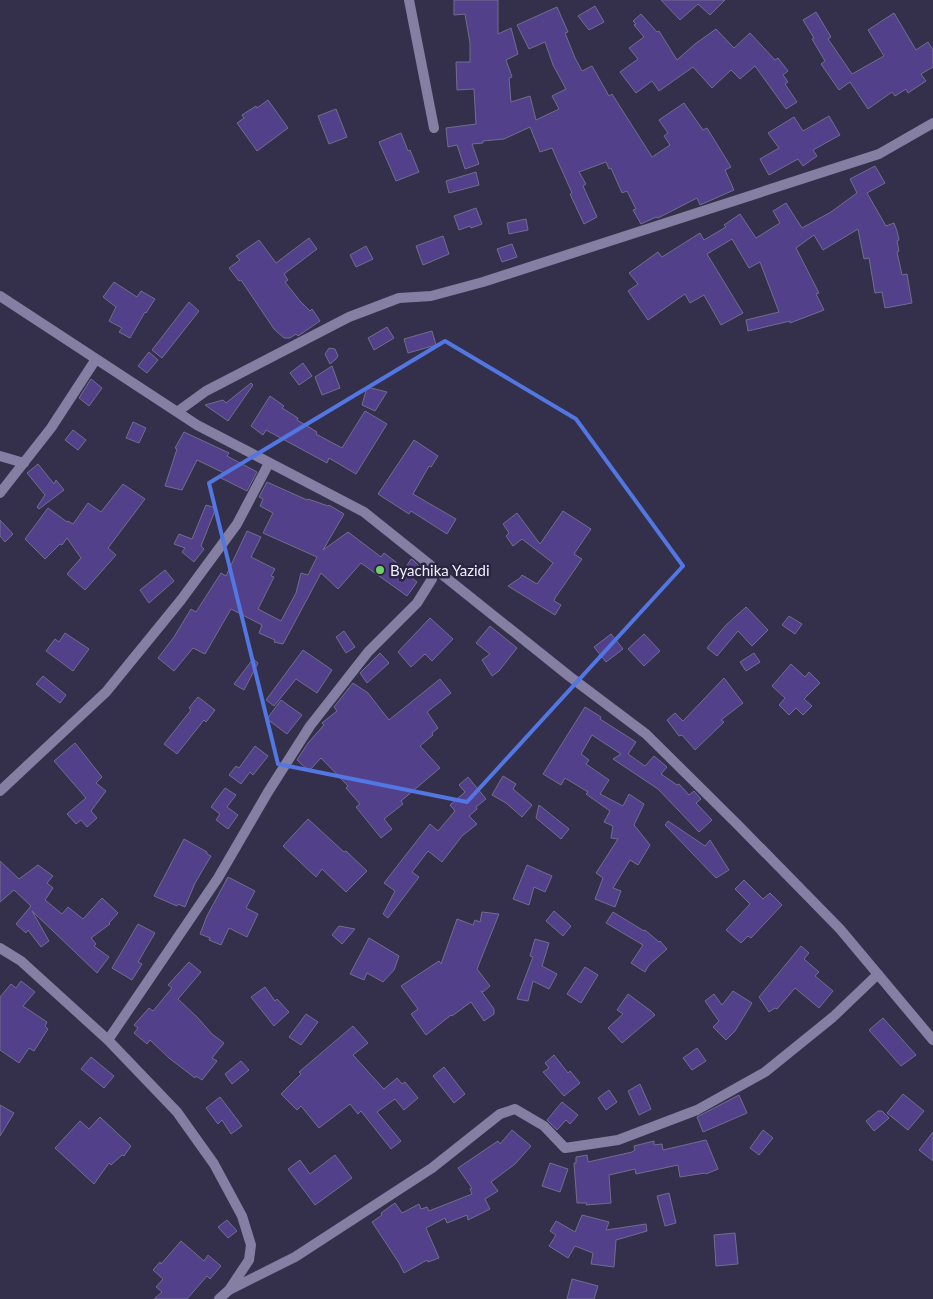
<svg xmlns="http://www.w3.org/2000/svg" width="933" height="1299" viewBox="0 0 933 1299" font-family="Lato,sans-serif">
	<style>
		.building { fill: #52408b; stroke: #726d8c }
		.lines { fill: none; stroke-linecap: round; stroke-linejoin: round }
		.minor { stroke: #847fa3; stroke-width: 10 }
		.marked { fill: none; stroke: #5276e2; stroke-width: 4; stroke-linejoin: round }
		.poi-dot { fill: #6ed361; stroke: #2a2540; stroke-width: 2 }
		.labels { text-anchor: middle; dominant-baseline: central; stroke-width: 5; stroke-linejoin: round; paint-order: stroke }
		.poi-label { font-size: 15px; fill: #f2f0fe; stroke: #2a2540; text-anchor: start }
	</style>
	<rect width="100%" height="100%" fill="#34304b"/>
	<!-- building -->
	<path class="building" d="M454,0H498V34L511,28L518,54L506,60L512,77L509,78L511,102L530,96L536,120L559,109L552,96L566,89L553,65L545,42L529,49L517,25L557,7L568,32L565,33L575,58L582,71L592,66L609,96L612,94L652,157L670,145L664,136L668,133L659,120L684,103L703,130L707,128L731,167L725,170L734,190L700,205L697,198L658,218L656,217L641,224L633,210L636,209L627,191L622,193L611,168L609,169L606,162L579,172L586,184L583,186L597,217L584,224L570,194L572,193L552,148L540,152L530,127L504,139L483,141V143L472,144L479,164L465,169L457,145L448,147L446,128L476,124L474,89L457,90L456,62H470V43L465,14L454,15Z
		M661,0H725L710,15L698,4L680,20Z
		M595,6L604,22L589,30L578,16Z
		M816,12L831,37L828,39L852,74L884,56L868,30L894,13L916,50L928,42L933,50V67L921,74L926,81L908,93L906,89L895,96L892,92L868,109L850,82L839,90L821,64L825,61L812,39L814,38L803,20Z
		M641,14L657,32L659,31L677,60L695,44L716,29L734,48L750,33L775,60L778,58L788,71L783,75L788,82L785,84L797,102L786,109L755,66L740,79L731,70L712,88L693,67L659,91L652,81L636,93L620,72L638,59L629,48L644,37L634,25L636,24L633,21Z
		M268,100L288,128L257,151L237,123L244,118L242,115L256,106L257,108Z
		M336,109L347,137L329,144L318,116Z
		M829,116L840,135L813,150L817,156L803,166L798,159L769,175L760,159L779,148L768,133L794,117L803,131Z
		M401,133L408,151L410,150L419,172L396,181L379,142Z
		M875,166L885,183L867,193L886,226L894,223L897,231L899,240L897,241L899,251L897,252L902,275L907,274L912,303L885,308L882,292L875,293L869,258L864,259L858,229L823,250L814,235L796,248L819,293L816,294L824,310L790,323V321L748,331L746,320L779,312L760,262L749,268L732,239L707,254L743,313L721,325L704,295L690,303L685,294L648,320L628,291L638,284L629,273L658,252L662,257L700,233L704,240L726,227L724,225L740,214L756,238L780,223L773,211L786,203L802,228L831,212L857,193L850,179Z
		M476,172L479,185L449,193L446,181Z
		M476,208L482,224L471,228L470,226L459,230L454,216Z
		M526,219L528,230L509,234L507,223Z
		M443,236L449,254L423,265L416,246Z
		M309,238L317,249L284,274L288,280L285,282L300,301L310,311L312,309L320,321L298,336L296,334L290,338H284L274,329L241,280L239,281L229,268L240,260L236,256L259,240L276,263Z
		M512,244L517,257L502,262L497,249Z
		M366,246L373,259L356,267L350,255Z
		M114,282L137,297L141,291L155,299L146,313L145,312L130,338L119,332L122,328L109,321L116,307L103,297Z
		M189,302L199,311L162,358L152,350Z
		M387,327L394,338L374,350L368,338Z
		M432,331L436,345L408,353L404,339Z
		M329,348L335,349L338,356L336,359L330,364L325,354Z
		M149,352L158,360L147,373L138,366Z
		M303,363L312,376L299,385L290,373Z
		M332,366L340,388L322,395L315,377Z
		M91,379L102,388L89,406L79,398Z
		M251,383L253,385L228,421L205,405L223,400L226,403Z
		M367,387L387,392L375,411L362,405Z
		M270,396L284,406L282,408L298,418L297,420L317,432L316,434L342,448L365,411L387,424L356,474L329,458L327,463L266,430L263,435L251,426Z
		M133,422L146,428L139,443L126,438Z
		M73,430L86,440L78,450L65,440Z
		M184,432L229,453L227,456L257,472L247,491L221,478L224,473L197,460L182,490L165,486L177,449L175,448Z
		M414,440L438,456L431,467L429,466L413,494L456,519L447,534L411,511L409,514L378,494Z
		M38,464L54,484L56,480L64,490L39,509L37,507L45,495L27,473Z
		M267,482L307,500L308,499L328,506L329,505L344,514L323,550L348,532L381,557L384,553L405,569L411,559L413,560L420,567L413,579L417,582L407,596L361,563L338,589L321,573L283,644L274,642L275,640L259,633L262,625L231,609L205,654L193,648L174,671L158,658L174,637L191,609L196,612L221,573L226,576L247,531L261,537L251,557L275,569L271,576L274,577L258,609L281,621L296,593L301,573L308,575L317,557L263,533L273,513L260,506L263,499L259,497Z
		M123,484L145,499L108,548L116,555L85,590L67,574L81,558L67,538L62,545L60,544L45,559L25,539L48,508L67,522L68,521L73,524L88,503L101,512Z
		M206,505L216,508L201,546L204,549L194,562L182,552L185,548L174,544L179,534L192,539Z
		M563,511L591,529L574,554L582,559L555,598L554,601L561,605L555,615L508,586L520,578L522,575L537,584L553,563L522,539L513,546L506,536L509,533L503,524L517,513L540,544Z
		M0,520L13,534L5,542L0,536Z
		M165,570L174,581L149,603L140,590Z
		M746,607L768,630L752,646L738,631L717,656L707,648L725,626Z
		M789,616L802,624L795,634L782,625Z
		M430,618L453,639L432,661L425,654L411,667L398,652Z
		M490,626L517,648L499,671L492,676L482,660L490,654L476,643Z
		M344,631L355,647L346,653L336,637Z
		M65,633L89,649L73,671L46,651L55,639L59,642Z
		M611,634L623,649L606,662L594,647Z
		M644,634L660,651L644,666L628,649Z
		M303,650L332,670L317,693L296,679L274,706L266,700Z
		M380,653L389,663L367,683L360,673Z
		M754,653L760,662L746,671L740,662Z
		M253,659L258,663L244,690L234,684Z
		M791,664L805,677L809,672L820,683L804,699L812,706L803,715L796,708L789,715L779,705L785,698L772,686Z
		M43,676L66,695L60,703L36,684Z
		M724,678L743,703L721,720L724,722L695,750L682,735L679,736L667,720L675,713L683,721Z
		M440,679L451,693L427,712L438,728L432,733L433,735L420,746L440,768L401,801L403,804L384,819L392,829L381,838L356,807L360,804L346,788L348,786L321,758L309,771L297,760L308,743L324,725L322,723L337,711L334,707L353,683L368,693L389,720Z
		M198,697L215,710L206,722L204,720L177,754L164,744L191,710L189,708Z
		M281,700L302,715L287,734L267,719Z
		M585,707L601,717L600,719L636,742L628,754L645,766L654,756L667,767L661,774L677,785L679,784L689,795L694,791L701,799L696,803L712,820L699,832L658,789L613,759L621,754L592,735L581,754L589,760L586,764L609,780L600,794L623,806L629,794L644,804L634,825L650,845L638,865L630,860L613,888L621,891L615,907L595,899L603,878L596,873L618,839L611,838L613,826L604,822L610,811L586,794L588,792L565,778L561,785L543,774Z
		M75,743L102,777L96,783L106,791L91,811L97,818L87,827L81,820L76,824L67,814L86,798L54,761Z
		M255,746L268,756L253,775L250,772L241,784L229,775L236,766L239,768Z
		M503,776L516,784L513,789L532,805L522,817L506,803L492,795Z
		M468,777L486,799L476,807L477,809L469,816L477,824L462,836L442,862L428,851L412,872L419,877L388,918L383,914L395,891L384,883L430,824L438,831L455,811L450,805L465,792L459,785Z
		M225,788L236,795L227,807L238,815L228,829L216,820L220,814L211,807Z
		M539,805L569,829L561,839L536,818Z
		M308,819L344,852L346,851L367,871L346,892L322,869L316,877L283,846Z
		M668,821L705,846L710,840L729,870L716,878L665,825Z
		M184,839L207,852V854L211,856L195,883L185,907L178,904L177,906L154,896Z
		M0,861L19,879L38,865L53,876L47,883L53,888L45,900L62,914L68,907L83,919L102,898L118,913L109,923L110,924L91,938L96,944L94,946L109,957L97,973L32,911L49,941L41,947L28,930L26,933L16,924L31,906L14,890L0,902Z
		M527,865L552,876L545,892L534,887L529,905L513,899Z
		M228,877L255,891L246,908L258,914L247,937L229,928L221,945L209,940L210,938L200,934L207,916Z
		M744,880L763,899L770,893L782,905L751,938L748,936L741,943L726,930L750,904L735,889Z
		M554,911L571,926L563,936L546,921Z
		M482,912L499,914L477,969L490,986L483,992L481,991L494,1009V1014L484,1021L471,1002L452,1016L451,1015L426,1035L411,1014L418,1009L401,986L439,961L441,964L457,919L473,925L475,920L480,922Z
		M613,912L644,931L645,930L659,942L660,941L667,949L649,965L645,972L631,963L643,945L606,923Z
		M138,924L155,933L138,962L142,964L132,980L112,968Z
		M339,926L355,929L342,944L332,935Z
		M369,938L399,956L394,970L383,982L367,973L364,980L350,974Z
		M535,939L549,943L542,966L557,974L549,989L533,981L528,1001L517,999L533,957L530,956Z
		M801,946L809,953L804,959L819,972L815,976L833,991L819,1008L795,988L777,1009L775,1008L769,1012L759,997Z
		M189,962L201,972L178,999L198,1018L212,1034L224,1043L212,1058L217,1061L202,1080L196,1076L195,1078L169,1058L150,1040L147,1044L134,1033L138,1028L134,1025L149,1008L153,1011L172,988L168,985Z
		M585,967L598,975L581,1003L567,994Z
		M21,981L35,992L23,1006L47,1022L45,1026L48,1029L34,1051L29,1048L19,1063L0,1050V997L11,984L16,988Z
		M265,987L275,1001L277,999L289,1012L274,1026L251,997Z
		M733,991L752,1003L735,1031L726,1040L713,1027L719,1021L705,1001L714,994L722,1005Z
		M628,994L651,1011L655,1015L622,1043L608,1028L623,1014L617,1010Z
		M306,1014L318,1022L301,1045L289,1037Z
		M883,1018L916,1055L901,1066L869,1030Z
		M353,1026L368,1043L353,1055L381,1086L384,1089L397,1078L402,1084L405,1082L418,1098L404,1110L395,1099L377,1112L401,1141L391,1149L361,1111L358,1114L350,1104L319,1128L301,1106L297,1110L281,1094L301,1074L299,1072Z
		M697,1048L706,1061L692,1070L683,1058Z
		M554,1055L568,1073L570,1071L580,1083L564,1096L543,1072L549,1068L545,1063Z
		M91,1057L114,1076L104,1088L81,1069Z
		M241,1061L249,1070L232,1084L225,1074Z
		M444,1067L465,1094L454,1103L433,1076Z
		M640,1084L651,1109L639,1115L628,1091Z
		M609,1090L617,1102L606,1110L598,1098Z
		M903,1094L924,1111L908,1130L887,1113Z
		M739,1095L747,1113L703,1132L697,1117Z
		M220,1097L242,1126L231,1134L222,1120L218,1124L206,1108Z
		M562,1102L578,1115L570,1124L566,1120L557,1130L547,1120Z
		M0,1105L14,1113L0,1136Z
		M878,1111H882L889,1118L874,1131L866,1121Z
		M100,1117L131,1146L124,1156L122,1155L111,1165L109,1163L94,1184L55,1148L80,1121L89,1129Z
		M512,1130L531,1146L515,1164L491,1182L498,1191L485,1199L490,1209L468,1220L467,1215L447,1223L445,1218L426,1228L439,1258L428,1262L427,1260L404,1273L399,1263L372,1222L382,1215L381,1213L395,1203L402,1213L419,1204L421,1209L427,1207L429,1211L472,1194L470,1189L472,1188L458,1168L498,1141L500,1144Z
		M763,1130L773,1138L759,1155L750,1148Z
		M933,1132V1161L919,1150Z
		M706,1140L718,1169L706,1174L705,1173L680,1177L678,1165L636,1174L635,1169L609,1175L611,1203L586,1205L587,1203H577L574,1163H576V1157L587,1155L588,1162L632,1152L635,1150L634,1146L654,1141V1145L662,1144L663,1150Z
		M335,1155L352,1178L315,1205L288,1169L300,1160L310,1174Z
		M550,1163L568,1169L560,1192L542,1186Z
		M669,1193L676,1223L665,1226L657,1196Z
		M582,1215L609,1222L606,1230L646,1224L647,1231L616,1240L614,1267L591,1264L593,1253L575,1246L568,1258L549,1246L556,1235L550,1231L556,1221L575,1232Z
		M227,1220L237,1231L228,1238L218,1227Z
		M735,1233L738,1264L716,1266L714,1235Z
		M181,1241L204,1261L208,1255L221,1266L210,1279L207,1276L187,1299H154L162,1292L156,1287L163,1279L153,1270L160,1262L161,1264Z
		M572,1279L598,1286L594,1299H567Z"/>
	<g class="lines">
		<!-- minor -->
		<path class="minor" d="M409,0L434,128
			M0,296L197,425L364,512L569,676L646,734L737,824L840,929L933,1040
			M177,412L206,391L349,317L399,298L431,296L483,282L879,154L933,123
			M0,456L24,463
			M0,493L51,428L96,359
			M0,791L106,692L181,600L237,524L269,463
			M0,948L21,961L108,1040L177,1112L214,1164L242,1216L251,1245L249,1260L229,1290L219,1299
			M108,1040L218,878L268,792L310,726L368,652L417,603L432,579L425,562
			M229,1290L295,1257L432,1168L500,1114L515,1109L544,1126L565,1148L618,1140L697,1110L765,1072L833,1017L878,974"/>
	</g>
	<!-- marked area -->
	<path class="marked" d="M445,341L576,419L683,566L467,802L278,764L209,483Z"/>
	<!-- markers -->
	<circle class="poi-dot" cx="380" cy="570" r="5"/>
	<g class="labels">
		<!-- poi labels -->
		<g class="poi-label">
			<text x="390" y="570">Byachika Yazidi</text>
		</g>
	</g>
</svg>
